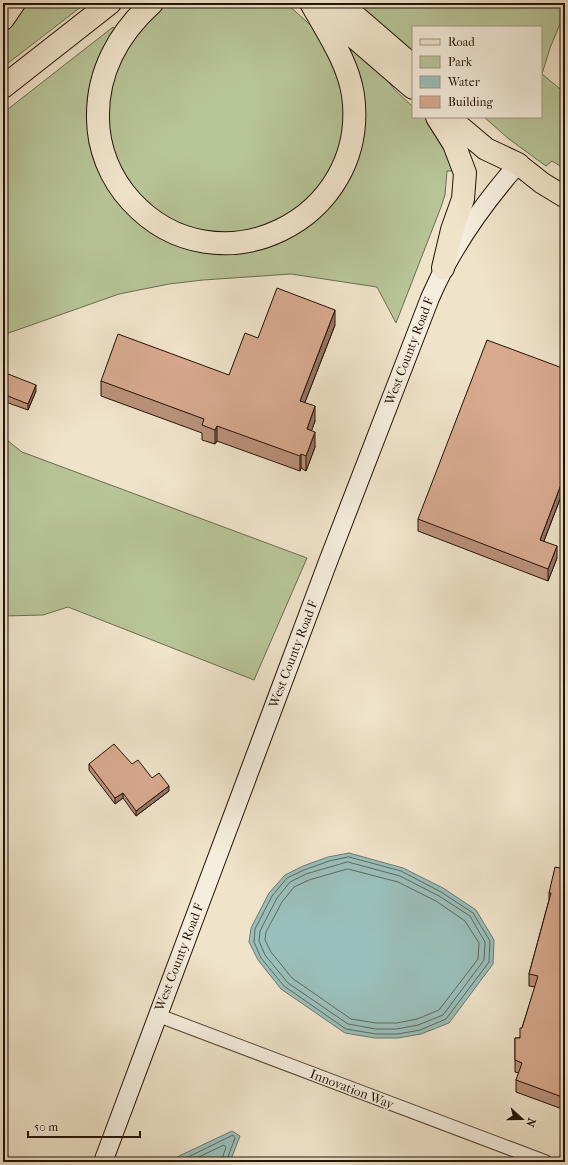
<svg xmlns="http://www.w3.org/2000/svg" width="568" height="1165" viewBox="0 0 568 1165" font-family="'IM FELL French Canon',serif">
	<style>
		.green { fill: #b7c498; stroke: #6d6b4f }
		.water { fill: #9abeb9; stroke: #6a7971 }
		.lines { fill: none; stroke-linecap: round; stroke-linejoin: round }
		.shore { stroke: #5e6860; stroke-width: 1 }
		.street-casing { stroke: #564637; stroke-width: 15 }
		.secondary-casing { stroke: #231206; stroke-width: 20 }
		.primary-casing { stroke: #231206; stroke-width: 23 }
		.highway-casing { stroke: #231206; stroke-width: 24 }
		.street { stroke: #f5eddd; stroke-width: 13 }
		.secondary { stroke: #f5eddd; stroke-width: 18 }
		.primary { stroke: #efe3ca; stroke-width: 21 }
		.highway { stroke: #efe3ca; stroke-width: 22 }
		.wall { fill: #ba917b; stroke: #231206 }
		.shaded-wall { fill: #977664; stroke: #231206 }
		.building { fill: #d8a98f; stroke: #231206 }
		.labels { text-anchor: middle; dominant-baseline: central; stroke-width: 3; stroke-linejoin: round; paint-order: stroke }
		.street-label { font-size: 13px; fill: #231206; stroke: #f5eddd }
	</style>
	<rect width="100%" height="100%" fill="#efe3ca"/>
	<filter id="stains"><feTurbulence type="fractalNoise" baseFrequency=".005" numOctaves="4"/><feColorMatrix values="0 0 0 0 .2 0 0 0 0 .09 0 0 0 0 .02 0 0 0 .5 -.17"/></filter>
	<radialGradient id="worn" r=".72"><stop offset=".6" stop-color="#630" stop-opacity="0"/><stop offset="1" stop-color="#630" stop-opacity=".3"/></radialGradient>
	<!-- green -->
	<path class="green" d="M26,3H86L3,67V34L13,25Z
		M161,3H286L316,30L329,48L345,93L343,143L321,186L281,222L225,235L178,225L139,198L115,161L106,119L113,74L137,30Z
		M361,3H565V12L550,48L542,74L565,93V169L552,161L546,166L509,139L484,117H541V27H413V54L359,5Z
		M113,27L116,31L94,82L118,197L234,251L350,170L347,48L353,45L377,67L394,89L413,107V117H424L440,132L454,171H447L445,195L441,207L396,323L377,287L291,274L203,280L169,284L119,294L3,335V113Z
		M3,437L22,452L307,558L254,680L68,607L43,615L3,616Z"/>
	<!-- water -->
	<path class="water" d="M349,853L403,868L443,888L476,910L494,940L493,964L449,1023L421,1034L398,1038H375L345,1033L281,989L258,960L249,942L251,928L269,893L285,875L303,866L328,857Z
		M232,1131L240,1136L230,1162H171L179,1156Z"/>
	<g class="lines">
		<!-- shore -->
		<path class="shore" d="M349,857L401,871L441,892L473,913L490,941L489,962L446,1019L420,1030L398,1034H376L346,1029L284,986L261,958L254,942L255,929L272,896L287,878L304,870L329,861Z
			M348,862L400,876L439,896L470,916L485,942L484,960L443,1015L418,1025L397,1029H376L348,1024L288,983L265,955L259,941L260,931L277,898L290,882L306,874Z
			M348,869L398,882L436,901L465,921L479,943L478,959L439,1010L417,1019L397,1023H376L351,1019L292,978L271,952L265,940L266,932L282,902L294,887L309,880Z
			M178,1162L233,1135L235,1138L226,1162
			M188,1162L224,1145L226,1147L221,1162"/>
		<!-- street casing -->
		<g class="street-casing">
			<path id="street" d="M157,1015L546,1162"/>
		</g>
		<!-- secondary casing -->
		<g class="secondary-casing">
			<path id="secondary" d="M103,1162L329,559L430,298C451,249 483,204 518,164"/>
		</g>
		<!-- primary casing -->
		<g class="primary-casing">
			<path id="primary" d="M518,164L542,183L565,197"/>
		</g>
		<!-- highway casing -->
		<g class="highway-casing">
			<path id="highway" d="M152,3C119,33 97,72 98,118C98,148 110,178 131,201C217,295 370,220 353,95C348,62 327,32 311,3
				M340,3L413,66
				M318,6L413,88
				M3,19L14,3
				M3,87L110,3
				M437,117L454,144L465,173L463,199L452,230L443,268
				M448,117L486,149L518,164"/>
		</g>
		<!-- street -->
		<use href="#street" class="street"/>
		<!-- secondary -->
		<use href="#secondary" class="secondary"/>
		<!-- primary -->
		<use href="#primary" class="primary"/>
		<!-- highway -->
		<use href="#highway" class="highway"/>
	</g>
	<!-- wall -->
	<path class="wall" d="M335,325L305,402L315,421L311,431L315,447L306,471L301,468L300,471L217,441L215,444L202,440V433L101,396V381L229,375L258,338Z
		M565,369V486L544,541L557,558L548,581L418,531V519Z
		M3,372L36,391L28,410L3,401Z
		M89,764H132L169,791L136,816L123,798L115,804L89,770Z
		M565,869V1110L516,1092V1080L519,1073L515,1072V1038H520L522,1028L535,987L529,986V974L549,900V893Z"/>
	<!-- shaded-wall -->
	<path class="shaded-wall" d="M335,310V325L300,415V401Z
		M36,385V391L28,410V404Z
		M315,406V421L307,444V429Z
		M217,426V441L215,444V430Z
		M315,432V447L306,471V456Z
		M301,454V468L300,471V456Z
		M565,474V486L540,551V540Z
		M557,546V558L548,581V569Z
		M169,786V791L136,816V811Z
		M123,793V798L115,804V798Z"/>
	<!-- building -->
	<path class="building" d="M277,288L335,310L300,401L315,406L307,429L315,432L306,456L301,454L300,456L217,426L215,430L202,425L204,419L101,381L118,334L229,375L245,333L258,338Z
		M487,340L565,369V474L540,540L557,546L548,569L418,519Z
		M3,372L36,385L28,404L3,394Z
		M114,744L132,764L138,760L152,778L159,773L169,786L136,811L123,793L115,798L89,764Z
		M555,867L565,869V1098L516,1080L522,1063L515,1060V1038H520V1028H522L538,976L529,974L551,893H549Z"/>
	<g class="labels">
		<!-- street labels -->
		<g class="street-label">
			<text transform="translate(409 351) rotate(-69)">West County Road F</text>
			<text transform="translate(293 654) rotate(-69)">West County Road F</text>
			<text transform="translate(179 957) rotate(-69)">West County Road F</text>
			<text transform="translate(352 1089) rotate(21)">Innovation Way</text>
		</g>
	</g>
	<!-- margin -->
	<rect width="568" height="1165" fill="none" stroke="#efe3ca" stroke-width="16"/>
	<rect x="4" y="4" width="560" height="1157" fill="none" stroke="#231206" stroke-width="2"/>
	<rect x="8" y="8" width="552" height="1149" fill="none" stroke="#231206"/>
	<!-- legend -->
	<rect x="412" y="26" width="130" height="92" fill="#f5eddd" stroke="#a19587"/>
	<rect x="420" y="39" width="20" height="6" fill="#efe3ca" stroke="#a19587"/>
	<text x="448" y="46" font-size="12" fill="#231206">Road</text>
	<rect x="420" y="56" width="20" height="12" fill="#b7c498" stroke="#a19587"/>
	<text x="448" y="66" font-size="12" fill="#231206">Park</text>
	<rect x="420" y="76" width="20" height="12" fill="#9abeb9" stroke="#a19587"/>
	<text x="448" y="86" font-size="12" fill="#231206">Water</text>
	<rect x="420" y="96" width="20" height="12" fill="#d8a98f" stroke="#a19587"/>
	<text x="448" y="106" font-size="12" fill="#231206">Building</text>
	<!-- north arrow -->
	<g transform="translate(522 1119) rotate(111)" stroke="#f5eddd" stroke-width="3" paint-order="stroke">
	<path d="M0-3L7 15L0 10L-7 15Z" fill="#231206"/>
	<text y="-6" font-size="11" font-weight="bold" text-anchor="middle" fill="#231206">N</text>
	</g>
	<!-- scale -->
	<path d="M28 1131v6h112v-6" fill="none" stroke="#231206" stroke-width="2"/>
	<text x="34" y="1131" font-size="12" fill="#231206" stroke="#f5eddd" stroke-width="3" paint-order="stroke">50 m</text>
	<rect width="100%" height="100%" filter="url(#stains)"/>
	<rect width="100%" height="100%" fill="url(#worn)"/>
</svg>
